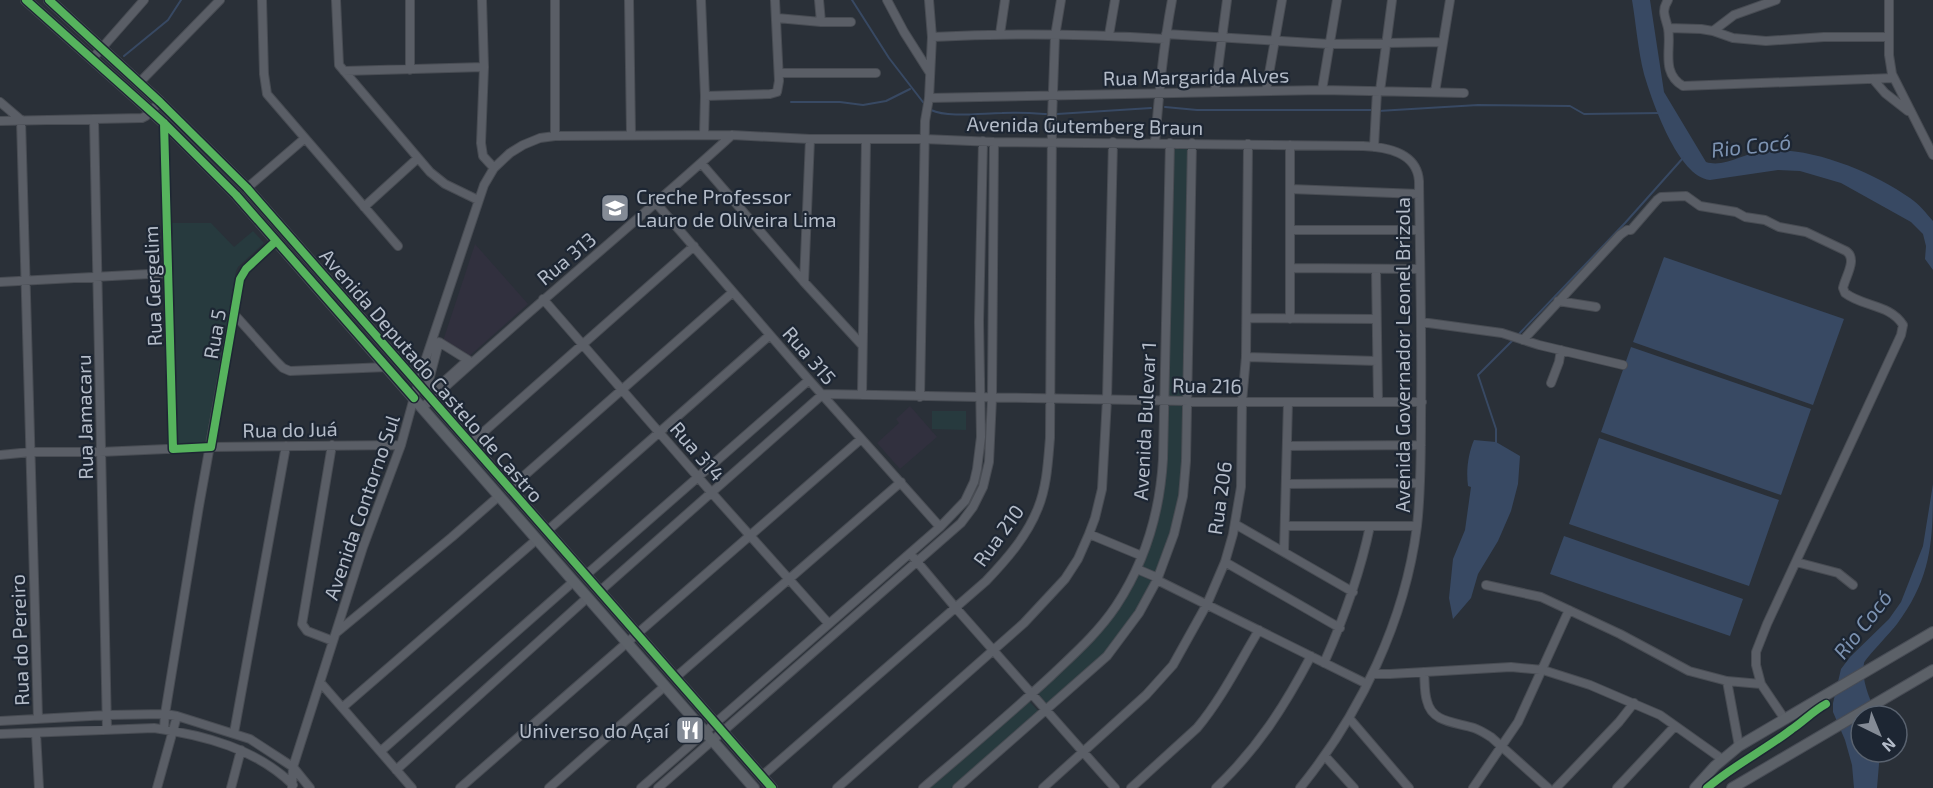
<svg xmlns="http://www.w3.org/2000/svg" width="1933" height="788" viewBox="0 0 1933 788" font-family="'Exo 2',sans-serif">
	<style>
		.medical { fill: #31303e }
		.green { fill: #273a3e }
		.water { fill: #384963 }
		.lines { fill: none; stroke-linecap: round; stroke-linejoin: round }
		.stream { stroke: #384963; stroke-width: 2 }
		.minor-casing { stroke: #484c53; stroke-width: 10 }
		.major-casing { stroke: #484c55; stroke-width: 12 }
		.minor { stroke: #5a5e66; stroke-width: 8 }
		.major { stroke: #5c6168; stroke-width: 10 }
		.cycleway-casing { stroke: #1d2633; stroke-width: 11 }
		.cycleway { stroke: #56b35d; stroke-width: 8 }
		.labels { text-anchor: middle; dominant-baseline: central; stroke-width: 4.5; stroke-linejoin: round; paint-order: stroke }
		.street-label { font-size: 20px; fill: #b4bcc9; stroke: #1d2633 }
		.poi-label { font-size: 20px; fill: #b4bcc9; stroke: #1d2633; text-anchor: start }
		.water-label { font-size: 21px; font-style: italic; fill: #7c92b1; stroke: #1d2633 }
	</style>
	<rect width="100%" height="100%" fill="#2a3038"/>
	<!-- medical -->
	<path class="medical" d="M475,244L528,304L466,359L442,344Z
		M910,406L937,437L900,469L877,443L899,423L896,419Z"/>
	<!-- green -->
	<path class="green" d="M1172,148L1188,149L1183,396H1168Z
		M172,223H211L234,247L253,231L264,243L238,267L236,271L207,443L178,444Z
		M1184,405C1183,437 1185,469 1179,500C1173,525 1165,549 1156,573L1142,567C1165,515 1167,462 1167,406Z
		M932,411H966V430L932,429Z
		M1138,574L1152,581L1133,615L1104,654L1048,705L1038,693L1091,644L1119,607Z
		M1029,701L1039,712L951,788H928Z"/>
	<!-- water -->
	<path class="water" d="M1632,0H1650L1664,92L1706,162C1724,168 1744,153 1763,151C1809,145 1873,172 1910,198C1919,204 1926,213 1933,221V270L1925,259L1926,246L1923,234L1911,222L1841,183L1800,171L1778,170L1710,180C1678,177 1652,101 1644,74C1638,50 1636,24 1632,0Z
		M1664,257L1844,319L1813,405L1633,342Z
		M1631,347L1811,409L1781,495L1601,432Z
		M1599,438L1779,500L1749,586L1569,524Z
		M1474,440L1496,442L1520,456L1518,484L1511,511L1498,541L1478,574L1471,598L1453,619L1449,598L1453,559L1465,530L1471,487L1468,486C1466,471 1468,454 1474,440Z
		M1933,484C1933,540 1932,577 1897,624C1892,631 1865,659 1864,663C1861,681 1870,699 1877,716H1861V752H1880L1877,788H1854L1852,765L1845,740L1833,712V703L1841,669L1850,657L1889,619L1901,602L1923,546Z
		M1564,536L1743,599L1730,636L1550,574Z"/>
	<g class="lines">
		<!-- stream -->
		<path class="stream" d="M852,0L889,58L926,106
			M124,56L168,20L181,0
			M791,102H840L863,105L886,101L910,89
			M1165,107L1197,110H1373
			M931,110C948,118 983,113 1002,113C1017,112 1031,113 1046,114
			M1378,111L1478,105L1570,106L1584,114L1661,113
			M1057,114L1151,108
			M1517,336L1625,223L1683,158
			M1496,443V429L1478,375L1513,340"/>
		<!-- minor casing -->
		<g class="minor-casing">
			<path id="minor" d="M262,0L264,74L267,94L398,246
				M336,0L339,65L430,172L445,184L478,200
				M410,0V70
				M482,0L484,67L481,143L483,156L494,168
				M555,0V136
				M629,0L631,134
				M701,0L705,96L704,135
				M819,0L821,22
				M887,0L904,32L930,73
				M1668,0C1661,11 1665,16 1668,28C1672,48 1660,72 1683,86L1893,78
				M1889,0V55L1892,74L1933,155
				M777,18L821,22H851
				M1668,28L1701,29L1713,31L1733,38L1766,41L1824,37H1889
				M1713,31L1734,15L1776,0
				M1000,34L1005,0
				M1166,34L1329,44L1443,42
				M1109,35L1115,0
				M932,37C1010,33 1087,34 1165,39
				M93,58L144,0
				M344,71L484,67
				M779,73H876
				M1873,79L1885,93L1908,111
				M139,83L220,0
				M1322,90L1337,0
				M1215,91L1227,0
				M1266,91L1282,0
				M1380,91L1392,0
				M1435,92L1450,0
				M705,96L770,94L777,92L779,81L775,0
				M929,98L1322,90L1464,93
				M0,102L21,120L38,719
				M94,119L107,730
				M0,121L142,118L146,116L160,102
				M164,123L173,449
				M1155,143C1159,94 1163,48 1172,0
				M1290,145V319
				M1374,147L1377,91
				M701,163L804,282L862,345
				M247,188L304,139
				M1290,189L1419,194
				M656,203L809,380L940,527
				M364,207L418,158
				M1290,230H1419
				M1290,268L1420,269
				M1376,269L1378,401
				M0,282L168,273
				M804,282L810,139
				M543,299L711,492L829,624
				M1558,301L1596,307
				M234,314L276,361L283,368L290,371L387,367
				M1247,318L1376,319
				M1421,322L1502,333L1539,345L1623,365
				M1523,340L1620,235L1627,230H1631L1657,200L1661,197L1686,196L1700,206L1736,212L1745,217L1765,220L1779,227L1806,232L1846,251C1858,259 1845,277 1843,288L1845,293C1863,307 1890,304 1903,325L1901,335L1767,624L1756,652V665L1761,684
				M439,342L468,360L439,386L432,388L428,384Z
				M1246,357L1377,361
				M1551,383L1559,362L1561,350
				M862,395L866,140
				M920,397L925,121L929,98L932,37L929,0
				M423,407C524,314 631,227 732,135
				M470,444L694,246
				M332,445L302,624L307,631L333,641
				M1287,446L1421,445
				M0,455L31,452H100L211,447L401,445
				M1286,484L1419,483
				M509,489L733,292
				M1235,524L1353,592
				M1285,526H1417
				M547,531L770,335
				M1089,534L1142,556
				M1284,552L1288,402
				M914,558L955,607L1115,788
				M1225,562L1340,628
				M1796,562L1838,573L1853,585
				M1137,569L1158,578
				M586,575L809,380
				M1157,580L1367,684
				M1486,585L1541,597L1620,634L1689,671L1727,681L1761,684L1784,718
				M600,591L823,394L1242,402H1422
				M336,633L452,537L499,496
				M1324,663C1344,618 1360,574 1370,526
				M1424,672C1425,682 1424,692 1427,701C1432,723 1456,722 1474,728C1480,730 1486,734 1491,737L1548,788
				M1372,674H1390L1511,667L1543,670L1590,685L1660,715L1722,759
				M676,677L901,482
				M1727,681L1739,746
				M320,682L412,788
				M343,707L536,540
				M1349,718L1409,788
				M0,721L108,715L165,714L177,716L250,739L293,767L310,788
				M164,729L165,714L199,506L240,279L246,269L276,241
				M36,733L39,788
				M234,733L286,446
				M0,734L154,728C204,735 257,749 293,785
				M381,751L573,582
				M1325,756L1354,788
				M396,770L587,598
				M762,776L986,581C1007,559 1027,536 1038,508C1047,486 1048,461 1050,438L1052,119L1055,36L1061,0
				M157,788L177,716
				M231,788L241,750
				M292,788L293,767L363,547L401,445L420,376L484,185L494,168L510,153L523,145L540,138L555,136L732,135L810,139H924L994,142L1363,146C1386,147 1417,152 1419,181C1420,260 1422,339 1421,417C1421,453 1421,491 1417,526C1405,621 1360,714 1300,788
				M460,788L861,439
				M549,788L665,686
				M641,788L940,527L965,501L974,482L977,469L981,437L979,322L983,141
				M658,788L961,523L973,507L983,487L989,462L992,398L994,142
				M837,788L1024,623L1065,579L1078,559L1089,534L1095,518L1102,489L1107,399L1113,142
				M923,788C966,751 1009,715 1051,676C1074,654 1098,633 1116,606C1145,562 1160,511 1163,459L1170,143
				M957,788L1107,656L1139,613L1157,580L1174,534L1183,496L1186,461L1192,143
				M1043,788L1146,695L1173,665L1207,604L1225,562L1233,534L1241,487L1242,402L1246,357L1248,144
				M1131,788L1197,728C1222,698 1239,663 1259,630
				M1216,788C1258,748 1284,707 1311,656
				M1473,788L1518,722L1569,610
				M1556,788L1619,722L1634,703
				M1617,788L1675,726"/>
		</g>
		<!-- major casing -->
		<g class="major-casing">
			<path id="major" d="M26,0L164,123L236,195L754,788
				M49,0L160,102L247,188L772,788
				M1695,788L1715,766L1739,746L1933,632
				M1732,788L1933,670"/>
		</g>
		<!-- minor -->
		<use href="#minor" class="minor"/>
		<!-- major -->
		<use href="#major" class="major"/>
		<!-- cycleway casing -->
		<g class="cycleway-casing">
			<path id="cycleway" d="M26,0L164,123L236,195L414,398
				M49,0L160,102L247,188L772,788
				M164,123L173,449L211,447L240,279L246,269L276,241
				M1707,788C1734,765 1765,750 1792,729C1804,721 1813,711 1826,704"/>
		</g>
		<!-- cycleway -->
		<use href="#cycleway" class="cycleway"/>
	</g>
	<!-- icons -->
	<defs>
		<g id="school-square" transform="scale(1.5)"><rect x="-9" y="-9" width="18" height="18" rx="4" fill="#848b96" stroke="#1d2633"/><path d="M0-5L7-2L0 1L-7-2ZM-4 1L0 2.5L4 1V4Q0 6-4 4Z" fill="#fff"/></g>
		<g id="restaurant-square" transform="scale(1.5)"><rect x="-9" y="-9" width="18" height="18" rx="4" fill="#848b96" stroke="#1d2633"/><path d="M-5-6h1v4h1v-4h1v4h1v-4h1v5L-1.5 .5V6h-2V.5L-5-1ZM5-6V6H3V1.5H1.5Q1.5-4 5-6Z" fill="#fff"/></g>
	</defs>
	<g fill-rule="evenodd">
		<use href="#school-square" x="615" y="208"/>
		<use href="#restaurant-square" x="690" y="730"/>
	</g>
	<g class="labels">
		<!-- street labels -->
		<g class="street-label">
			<text transform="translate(1196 76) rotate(-1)">Rua Margarida Alves</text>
			<text transform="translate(1085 125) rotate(1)">Avenida Gutemberg Braun</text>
			<text transform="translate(566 258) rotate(-40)">Rua 313</text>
			<text transform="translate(152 286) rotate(-92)">Rua Gergelim</text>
			<text transform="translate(214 334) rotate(-80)">Rua 5</text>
			<text transform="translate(810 355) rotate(49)">Rua 315</text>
			<text transform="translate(1402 355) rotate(-90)">Avenida Governador Leonel Brizola</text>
			<text transform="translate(432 375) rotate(49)">Avenida Deputado Castelo de Castro</text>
			<text transform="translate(1207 385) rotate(1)">Rua 216</text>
			<text transform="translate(84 417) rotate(-91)">Rua Jamacaru</text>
			<text transform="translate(1144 421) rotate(-87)">Avenida Bulevar 1</text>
			<text transform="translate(290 429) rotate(-1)">Rua do Juá</text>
			<text transform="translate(698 451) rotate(49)">Rua 314</text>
			<text transform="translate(1219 498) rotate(-82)">Rua 206</text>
			<text transform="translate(361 507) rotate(-71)">Avenida Contorno Sul</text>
			<text transform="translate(998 535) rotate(-54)">Rua 210</text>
			<text transform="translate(19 640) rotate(-92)">Rua do Pereiro</text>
		</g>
		<!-- poi labels -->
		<g class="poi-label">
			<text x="636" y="196">Creche Professor<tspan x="636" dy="23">Lauro de Oliveira Lima</tspan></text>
			<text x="669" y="730" text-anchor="end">Universo do Açaí</text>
		</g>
		<!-- water labels -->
		<g class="water-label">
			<text transform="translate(1751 145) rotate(-6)">Rio Cocó</text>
			<text transform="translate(1862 624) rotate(-52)">Rio Cocó</text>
		</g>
	</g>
	<!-- north arrow -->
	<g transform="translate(1879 734) rotate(137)"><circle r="28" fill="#1d2633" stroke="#59626f" stroke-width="1.5"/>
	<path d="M0-4.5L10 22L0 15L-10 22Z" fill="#848b96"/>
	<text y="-9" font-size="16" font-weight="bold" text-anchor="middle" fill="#b4bcc9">N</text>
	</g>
</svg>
